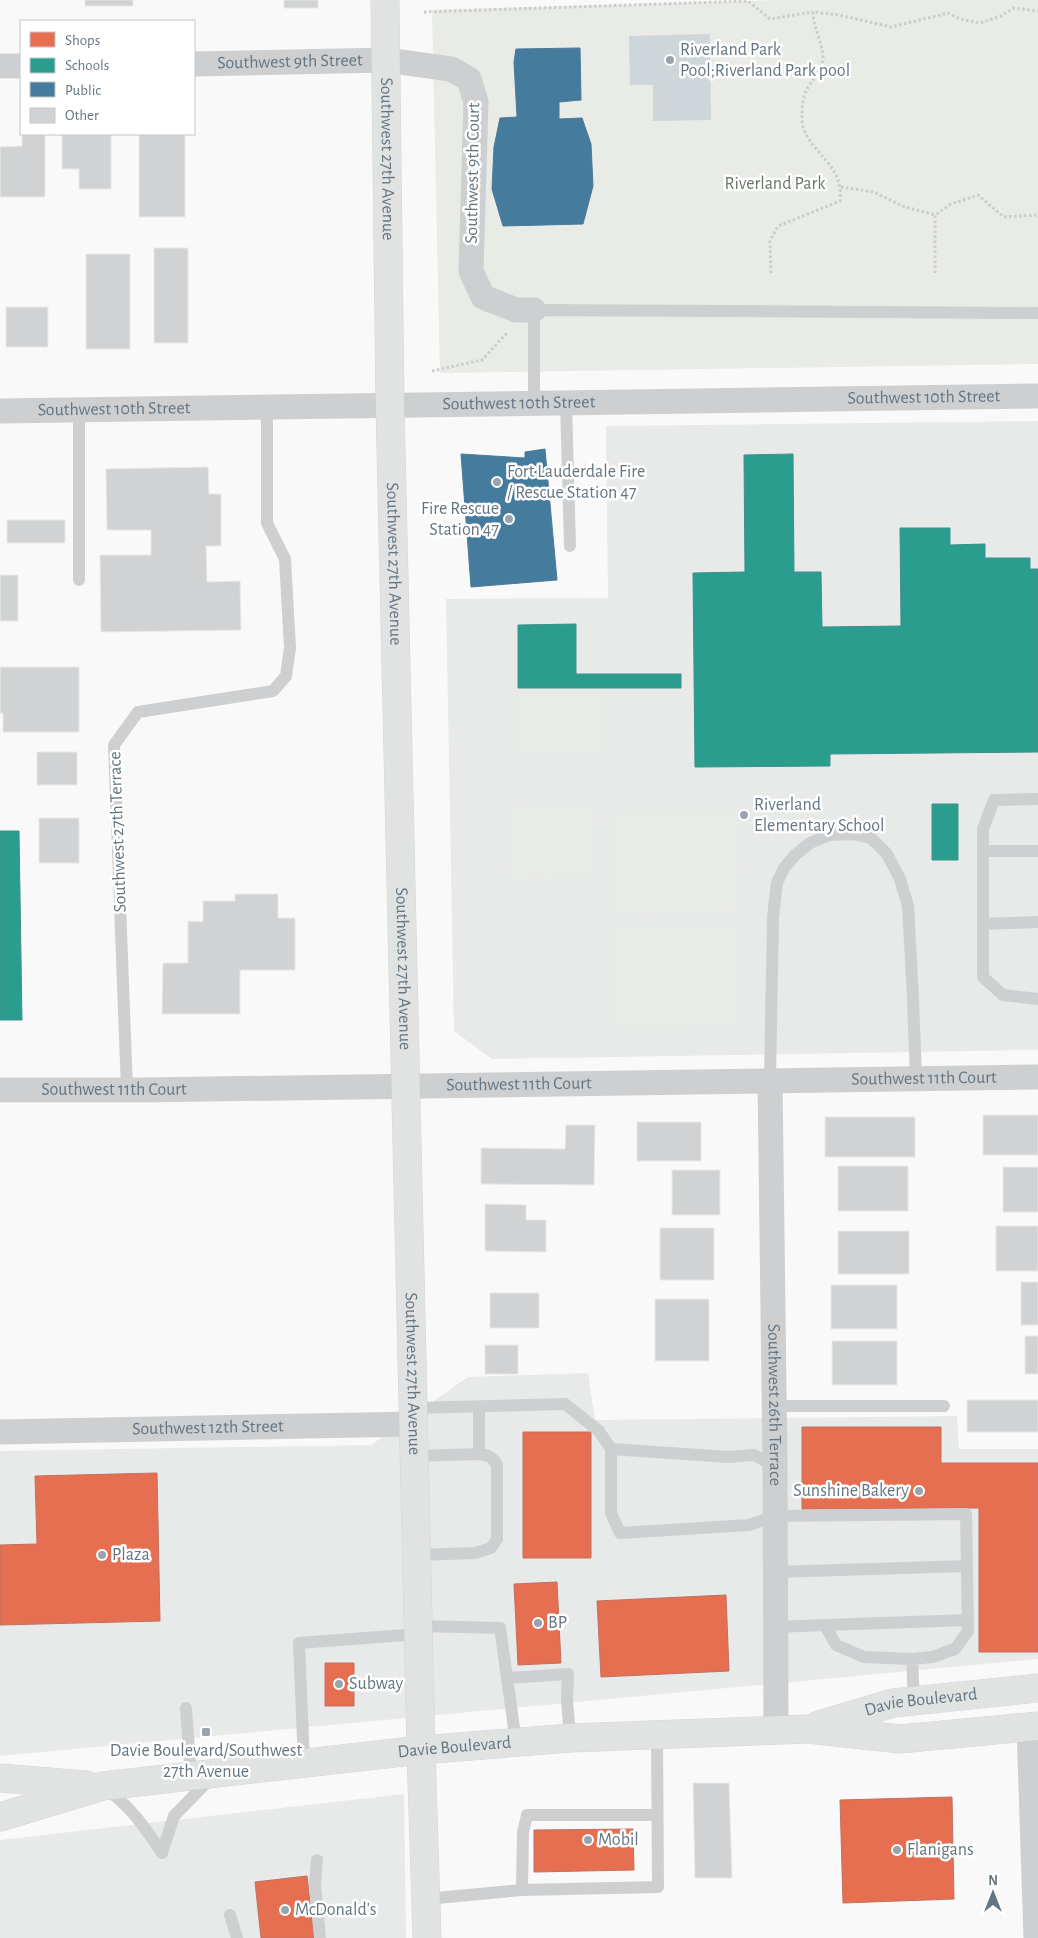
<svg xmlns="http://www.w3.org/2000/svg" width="1038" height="1938" viewBox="0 0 1038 1938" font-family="'Alegreya Sans',sans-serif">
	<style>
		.built { fill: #e8e9e9 }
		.green { fill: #e8ebe6 }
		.water { fill: #ced6d9 }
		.shops { fill: #e76f51; stroke: #c07160 }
		.schools { fill: #2a9d8f; stroke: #3c918b }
		.public { fill: #457b9d; stroke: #4f7a95 }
		.building { fill: #d0d2d3; stroke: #e8e8e8 }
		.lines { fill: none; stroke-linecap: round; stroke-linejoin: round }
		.secondary-casing { stroke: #d5d6d7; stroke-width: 29 }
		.path { stroke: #cbcccd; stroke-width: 3; stroke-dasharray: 2.5 2.5; stroke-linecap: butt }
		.lane { stroke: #cecfd0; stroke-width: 12 }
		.street { stroke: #cecfd0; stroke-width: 25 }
		.secondary { stroke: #e1e2e2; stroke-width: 28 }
		.poi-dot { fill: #99a4ac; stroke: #fff; stroke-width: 2 }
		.labels { text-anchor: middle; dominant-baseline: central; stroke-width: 5; stroke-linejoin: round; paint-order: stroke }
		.poi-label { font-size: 18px; fill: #657683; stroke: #fff; text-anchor: start }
		.street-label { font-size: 18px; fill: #657683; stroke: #fff }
		.park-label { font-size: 18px; fill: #687a64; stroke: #fff }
	</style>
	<rect width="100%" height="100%" fill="#f9f9f9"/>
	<!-- built -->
	<path class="built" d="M1038,421V1050L492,1059L454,1031L446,599L608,598L606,426Z
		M588,1373L595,1420L957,1416L959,1449H1038V1659L0,1756V1451L371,1445L468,1377Z
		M404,1794L406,1938H0V1840Z"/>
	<!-- green -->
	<path class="green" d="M777,0H1038V364L440,373L432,10Z
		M516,696H602V754H517Z
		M594,805L595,877L507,879L506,807Z
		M737,810L739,911L613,914L611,812Z
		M738,925L740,1027L614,1029L612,927Z"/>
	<!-- water -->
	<path class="water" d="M710,34L711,120L653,121V85H630L629,36Z"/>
	<!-- shops -->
	<path class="shops" d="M802,1427H941V1463H1038V1652H979V1508L802,1509Z
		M523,1432H591V1558H523Z
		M157,1473L160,1621L0,1625V1545L37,1544L35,1476Z
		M557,1582L561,1663L518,1665L514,1584Z
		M726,1595L729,1671L601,1677L597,1601Z
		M325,1663H354V1706H325Z
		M952,1797L954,1899L843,1903L840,1800Z
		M633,1829L634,1870L534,1872V1830Z
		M307,1876L314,1938H261L255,1882Z"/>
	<!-- schools -->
	<path class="schools" d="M793,454L794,572H821L822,627L901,626L900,528H950V545L985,544V558H1030V569H1038V752L830,754V766L695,767L693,573L745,572L744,455Z
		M576,624V674H681V688H518V625Z
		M932,804H958V860H932Z
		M0,831H19L22,1020H0Z"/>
	<!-- public -->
	<path class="public" d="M580,48L581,100L559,102V119L582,118L591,144L593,186L583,224L503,226L492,189L494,147L500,118L517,117L514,62L516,49Z
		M545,449L557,580L471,587L461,454L525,458V452Z"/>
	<!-- building -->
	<path class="building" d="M85,0H133V6H85Z
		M284,0H318V8H284Z
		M22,134H45V197H0V147L22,146Z
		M62,134H111V189H79V169H62Z
		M139,134H185V217H139Z
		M154,248H188V343H154Z
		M86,254H130V349H86Z
		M6,307H48V347H6Z
		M208,467L209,494H221V546H206L207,582L240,581L241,630L101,632L100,555H151V530H107L106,469Z
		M7,520H65V543H7Z
		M0,575H18V621H0Z
		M0,667H79V732H3V713H0Z
		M37,752H77V785H37Z
		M39,818H79V863H39Z
		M235,894H278V918H295V970H240V1014H162L163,963H188V921L203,922V901H235Z
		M983,1115H1038V1155H983Z
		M825,1117H915V1157H825Z
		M637,1122H701V1161H637Z
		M566,1125H595L594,1185L481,1184V1148L565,1149Z
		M838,1166H908V1211H838Z
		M1003,1167H1038V1212H1003Z
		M672,1170H720V1215H672Z
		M485,1204L526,1205V1220H546V1252L485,1251Z
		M996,1226H1038V1271H996Z
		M660,1228H714V1280H660Z
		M838,1231H909V1274H838Z
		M1021,1282H1038V1325H1021Z
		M831,1285H897V1329H831Z
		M490,1293H539V1328H490Z
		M655,1299H709V1361H655Z
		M1025,1336H1038V1374H1025Z
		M832,1341H897V1385H832Z
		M485,1345H518V1374H485Z
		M967,1400H1038V1432H967Z
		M693,1783H729L732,1878H695Z"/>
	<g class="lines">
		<!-- secondary casing -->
		<g class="secondary-casing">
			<g id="secondary">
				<path id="s6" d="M385,0L390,406L421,1750L427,1938"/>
				<path id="s7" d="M819,1725L893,1703L1038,1688"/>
				<path d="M0,1778L86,1785"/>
				<path id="s8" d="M0,1817L103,1786L421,1750L570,1738L808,1729L900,1739L1038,1726"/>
			</g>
		</g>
		<!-- path -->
		<path class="path" d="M424,12L748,1L770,19L813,12
			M841,187L874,192L902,206L935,215
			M771,273L770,241L778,226L840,201C844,165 813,156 803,127C802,123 802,119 802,115C802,107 803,97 807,89C813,79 822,70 823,58C823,43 813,28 813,12L839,15L891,27L948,13L960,19L980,23L1001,16L1014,8L1038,11
			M935,273V215L951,204L978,195L1004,217L1038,215
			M432,371L482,360L507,333"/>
		<!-- lane -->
		<path class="lane" d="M534,403V310L1038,313
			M566,403L570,546
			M79,410V580
			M1038,799L994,800L983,829V977L1003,995L1038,999
			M983,851H1038
			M983,924L1038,922
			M770,1080L773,917L777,883L784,868L795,855L810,843L829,835L852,834L871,838L887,854L900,879L908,906L913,998L916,1079
			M127,1090L114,745L138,712L273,691L286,676L290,648L285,559L267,523V407
			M773,1406H944
			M479,1407V1454
			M414,1408L565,1404L599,1431L611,1449
			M415,1456L479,1454C488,1455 493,1457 497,1465V1539L491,1548L475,1553L417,1555
			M775,1466L754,1455L728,1457L611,1449V1513L620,1533L749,1525L775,1516L966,1514L968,1631L955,1649L932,1657L912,1659L864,1657L836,1645L825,1625L776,1627
			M775,1572L967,1566
			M825,1625L968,1620
			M419,1626L500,1628L516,1742
			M912,1659L914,1700
			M507,1678L568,1674L567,1700L570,1738
			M186,1708L191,1776
			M304,1763L299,1643L419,1634
			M105,1788C131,1807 144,1826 162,1853
			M162,1853L174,1816L211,1778
			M317,1860L315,1884L320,1938
			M522,1890L658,1887L657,1735
			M426,1899L522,1890L523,1832L527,1815H657
			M230,1915L237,1938"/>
		<!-- street -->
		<g class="street">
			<path id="s1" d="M194,64L386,60L451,69L469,79L476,102L471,271L483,297L516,310H534"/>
			<path d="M0,66H21"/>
			<path id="s2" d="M0,411L1038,396"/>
			<path id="s3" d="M770,1080L775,1466L776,1730"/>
			<path id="s4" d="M0,1090H143L1038,1077"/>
			<path id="s5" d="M0,1432L414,1424"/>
			<path d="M1029,1727L1036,1938"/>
		</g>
		<!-- secondary -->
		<use href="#secondary" class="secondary"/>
	</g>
	<!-- markers -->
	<g class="poi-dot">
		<circle cx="670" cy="60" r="5"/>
		<circle cx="497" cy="482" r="5"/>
		<circle cx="509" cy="519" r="5"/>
		<circle cx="744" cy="815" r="5"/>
		<circle cx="919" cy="1491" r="5"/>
		<circle cx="102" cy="1555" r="5"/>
		<circle cx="538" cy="1623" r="5"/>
		<circle cx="339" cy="1684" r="5"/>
		<rect x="201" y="1727" width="10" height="10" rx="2.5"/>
		<circle cx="588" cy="1840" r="5"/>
		<circle cx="897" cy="1850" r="5"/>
		<circle cx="285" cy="1910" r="5"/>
	</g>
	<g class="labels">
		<!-- poi labels -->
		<g class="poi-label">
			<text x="680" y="50">Riverland Park<tspan x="680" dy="21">Pool;Riverland Park pool</tspan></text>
			<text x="507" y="472">Fort Lauderdale Fire<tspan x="507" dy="21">/ Rescue Station 47</tspan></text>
			<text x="499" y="509" text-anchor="end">Fire Rescue<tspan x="499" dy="21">Station 47</tspan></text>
			<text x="754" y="805">Riverland<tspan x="754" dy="21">Elementary School</tspan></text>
			<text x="909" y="1491" text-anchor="end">Sunshine Bakery</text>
			<text x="112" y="1555">Plaza</text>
			<text x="548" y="1623">BP</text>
			<text x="349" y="1684">Subway</text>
			<text x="206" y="1751" text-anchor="middle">Davie Boulevard/Southwest<tspan x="206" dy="21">27th Avenue</tspan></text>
			<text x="598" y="1840">Mobil</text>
			<text x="907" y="1850">Flanigans</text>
			<text x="295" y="1910">McDonald's</text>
		</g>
		<!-- street labels -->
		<g class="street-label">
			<text stroke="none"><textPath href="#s1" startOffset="96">Southwest 9th Street</textPath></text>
			<text stroke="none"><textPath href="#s6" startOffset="159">Southwest 27th Avenue</textPath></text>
			<text transform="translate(473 173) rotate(-89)">Southwest 9th Court</text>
			<text stroke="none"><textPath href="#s2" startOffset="924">Southwest 10th Street</textPath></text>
			<text stroke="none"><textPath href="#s2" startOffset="519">Southwest 10th Street</textPath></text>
			<text stroke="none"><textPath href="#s2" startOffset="114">Southwest 10th Street</textPath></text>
			<text stroke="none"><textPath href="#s6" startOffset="564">Southwest 27th Avenue</textPath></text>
			<text transform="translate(118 832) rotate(-92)">Southwest 27th Terrace</text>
			<text stroke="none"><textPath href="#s6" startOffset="969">Southwest 27th Avenue</textPath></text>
			<text stroke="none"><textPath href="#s4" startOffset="924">Southwest 11th Court</textPath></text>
			<text stroke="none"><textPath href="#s4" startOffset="519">Southwest 11th Court</textPath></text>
			<text stroke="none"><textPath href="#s4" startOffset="114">Southwest 11th Court</textPath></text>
			<text stroke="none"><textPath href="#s6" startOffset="1374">Southwest 27th Avenue</textPath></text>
			<text stroke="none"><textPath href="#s3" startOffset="325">Southwest 26th Terrace</textPath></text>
			<text stroke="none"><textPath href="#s5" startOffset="208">Southwest 12th Street</textPath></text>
			<text stroke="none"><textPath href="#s7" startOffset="105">Davie Boulevard</textPath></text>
			<text stroke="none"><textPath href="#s8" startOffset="461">Davie Boulevard</textPath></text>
		</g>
		<!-- park labels -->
		<g class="park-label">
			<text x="775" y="184">Riverland Park</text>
		</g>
	</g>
	<!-- legend -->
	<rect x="20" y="20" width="175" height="115" fill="#ffffff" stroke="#c1c8cd"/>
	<rect x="30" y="32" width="25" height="15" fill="#e76f51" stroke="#c1c8cd"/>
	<text x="65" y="45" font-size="15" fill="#657683">Shops</text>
	<rect x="30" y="58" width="25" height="15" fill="#2a9d8f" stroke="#c1c8cd"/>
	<text x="65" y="70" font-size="15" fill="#657683">Schools</text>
	<rect x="30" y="82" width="25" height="15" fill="#457b9d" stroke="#c1c8cd"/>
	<text x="65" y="95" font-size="15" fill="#657683">Public</text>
	<rect x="30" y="108" width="25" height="15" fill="#d0d2d3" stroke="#c1c8cd"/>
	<text x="65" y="120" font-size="15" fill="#657683">Other</text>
	<!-- north arrow -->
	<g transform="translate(993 1893)" stroke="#ffffff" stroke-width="4" paint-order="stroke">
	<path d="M0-4L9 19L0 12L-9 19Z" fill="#657683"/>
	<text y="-8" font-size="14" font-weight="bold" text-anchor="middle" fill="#657683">N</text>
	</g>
</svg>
